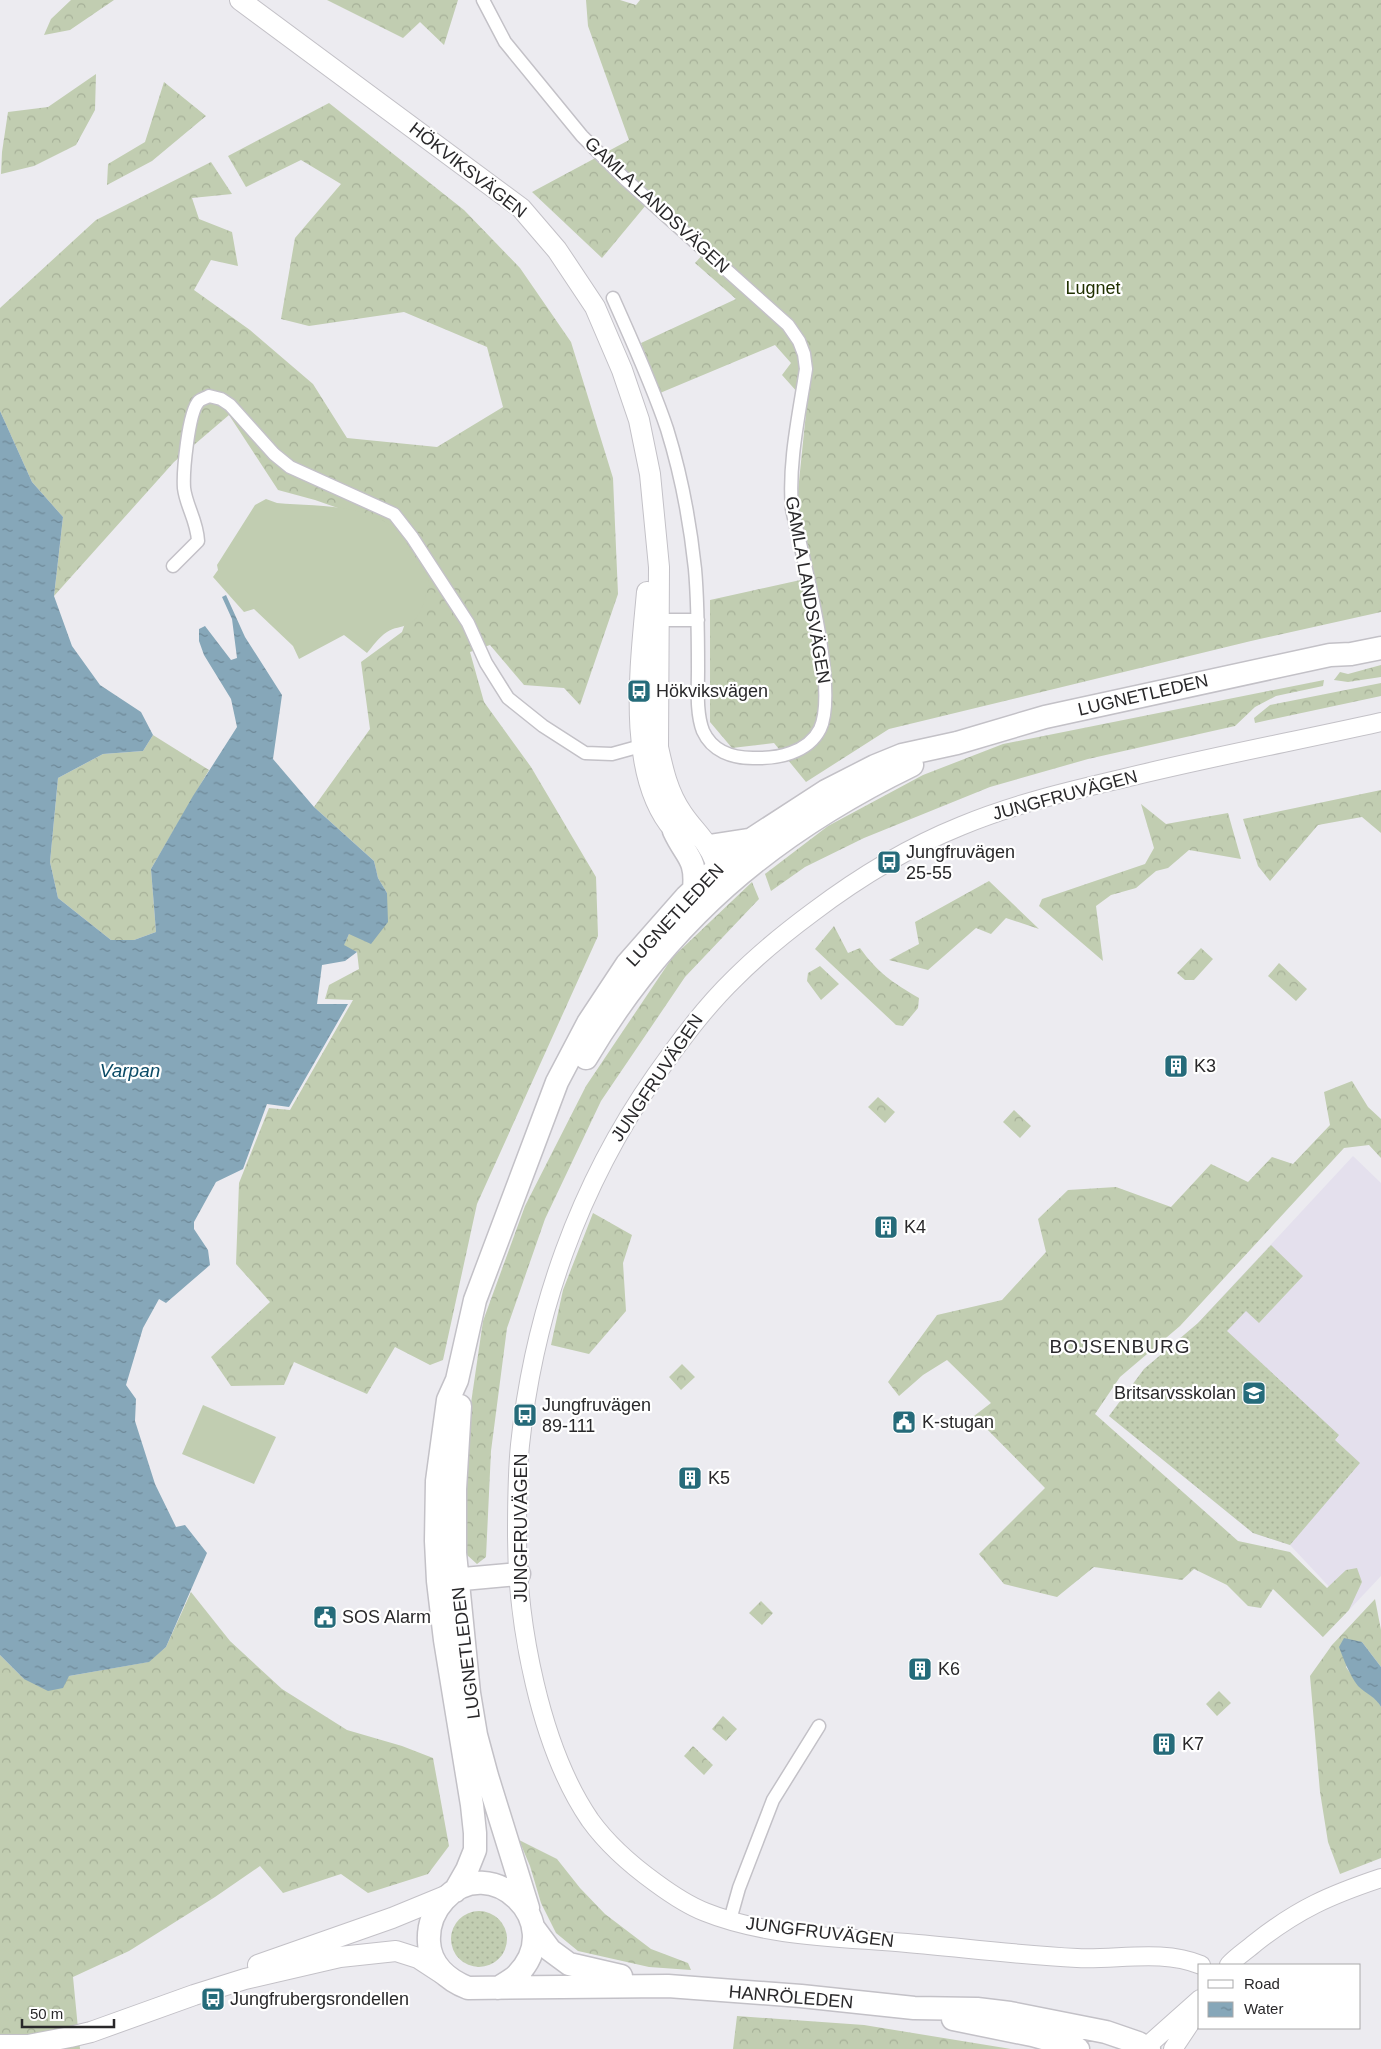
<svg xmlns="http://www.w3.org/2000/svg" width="1381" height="2049" viewBox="0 0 1381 2049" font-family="Helvetica,sans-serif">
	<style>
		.built { fill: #e4e0ed }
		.grass { fill: url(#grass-dots) }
		.forest { fill: url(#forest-crowns) }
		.garden { fill: #c1cdb1 }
		.water { fill: url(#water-ripples) }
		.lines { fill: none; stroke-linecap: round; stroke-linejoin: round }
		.street-casing { stroke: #c3c1c7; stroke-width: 15 }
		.secondary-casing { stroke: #c3c1c7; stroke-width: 20 }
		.primary-casing { stroke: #c3c1c7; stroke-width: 22 }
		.highway-casing { stroke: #c3c1c7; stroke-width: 25 }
		.street { stroke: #fff; stroke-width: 12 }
		.secondary { stroke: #fff; stroke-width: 18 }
		.primary { stroke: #fff; stroke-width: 20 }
		.highway { stroke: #fff; stroke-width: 22 }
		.labels { text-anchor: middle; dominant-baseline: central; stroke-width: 4.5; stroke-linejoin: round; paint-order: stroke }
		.street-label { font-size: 18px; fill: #29282a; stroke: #fff }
		.park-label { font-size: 18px; fill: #203000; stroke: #fff }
		.poi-label { font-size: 18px; fill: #29282a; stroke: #fff; text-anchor: start }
		.water-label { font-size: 19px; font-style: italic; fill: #0c4b66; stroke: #fff }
		.neighbourhood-label { font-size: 19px; letter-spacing: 1px; fill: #2a292d; stroke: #fff }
	</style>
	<defs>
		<pattern id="grass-dots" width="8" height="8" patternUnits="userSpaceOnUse" patternTransform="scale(1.25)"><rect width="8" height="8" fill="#c1cdb1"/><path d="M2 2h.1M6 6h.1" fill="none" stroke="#a6b098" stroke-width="1.8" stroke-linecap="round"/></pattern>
		<pattern id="forest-crowns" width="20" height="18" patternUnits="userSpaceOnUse" patternTransform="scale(1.25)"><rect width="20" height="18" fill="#c1cdb1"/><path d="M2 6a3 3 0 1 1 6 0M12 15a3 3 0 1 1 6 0" fill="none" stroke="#a6b098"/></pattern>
		<pattern id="water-ripples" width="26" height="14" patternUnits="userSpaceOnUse" patternTransform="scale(1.25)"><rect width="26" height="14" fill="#86a7b9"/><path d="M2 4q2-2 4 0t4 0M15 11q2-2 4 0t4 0" fill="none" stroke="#6e8897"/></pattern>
	</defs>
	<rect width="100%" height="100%" fill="#ecebf0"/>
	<!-- built -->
	<path class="built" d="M1353,1156L1381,1183V1576L1350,1609L1290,1545L1253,1533L1109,1416L1144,1369L1198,1323Z"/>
	<!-- grass -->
	<path class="grass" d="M1271,1245L1303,1276L1259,1323L1246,1311L1227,1331L1339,1435L1335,1440L1360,1463L1290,1545L1253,1533L1109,1416L1144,1369L1198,1323Z
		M451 1939a28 28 0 1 1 56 0a28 28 0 1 1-56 0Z"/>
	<!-- forest -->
	<path class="forest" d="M71,0H114L70,30L44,35L51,19Z
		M327,0H458L444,45L420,22L403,38Z
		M586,0H620L636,5L640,0H1381V612L1251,641L889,729L806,782L774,743L732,748L710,722V600L814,577L797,501L807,403L782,375L791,363L775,345L660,393L641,343L736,299L695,263L707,250L651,199L602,258L532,192L629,140L588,26Z
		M96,74L95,110L76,145L34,166L1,174L2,152L8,112L48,107Z
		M164,82L206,116L152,161L107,185L108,164L145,142Z
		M329,103L464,210L520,268L571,342L613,478L618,594L580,705L564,688L524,685L490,645L470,652L484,702L531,767L596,877L598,936L477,1204L443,1360L430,1365L395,1347L367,1394L294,1362L284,1385L231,1386L211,1357L270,1302L236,1264L239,1183L269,1108L290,1110L353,1000L325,999L329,985L359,969L357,952L343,946L349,934L387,893L378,878L374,861L314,807L370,729L361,662L402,632L420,581L378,522L315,500L278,490L229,415L174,462L54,596L63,517L32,482L0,411V308L96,220L211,162L232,194L192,198L199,219L232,232L238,266L211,260L194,290L250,330L313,384L347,438L437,447L503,407L487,347L404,312L309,326L281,319L295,238L341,184L301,160L246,187L228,156Z
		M1381,665V677L1348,682L1334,680L1340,672L1348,674Z
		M1324,680L1323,686L1276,696L1255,707L1235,726L1088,759L990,787L864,838L805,867L771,891L765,874L828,826L923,775L1003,744Z
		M1381,683V696L1255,723L1254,718L1270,705Z
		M153,735L209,770L151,869L156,932L134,940H111L58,898L50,862L58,778L103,754L143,751Z
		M1381,790V833L1362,817L1318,825L1270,881L1258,866L1243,819Z
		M1141,804L1166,824L1228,813L1241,859L1189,850L1168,868L1156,871L1136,888L1111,895L1096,906L1103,961L1039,906L1042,899L1145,864L1154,848Z
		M989,881L1039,929L1006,918L991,934L976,928L928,970L889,960L919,944L915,922Z
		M752,882L759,899L685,977L601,1101L545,1219L507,1328L491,1451L486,1557L477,1564L467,1555L464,1451L483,1321L525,1206L586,1086L672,958Z
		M834,926L848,953L860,948C877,972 893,983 919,998L918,1008L903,1026L896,1025L815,949Z
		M1201,948L1213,959L1194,980H1185L1177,973Z
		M1279,963L1307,989L1296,1001L1268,976Z
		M820,966L839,984L821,1000L807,981L808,973Z
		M1352,1081L1368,1107L1381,1119V1158L1369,1145L1344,1148L1180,1326L1120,1377L1095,1414L1238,1541L1290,1552L1327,1588L1346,1570L1357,1568L1362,1582L1349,1610L1323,1637L1273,1589L1261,1608L1248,1606L1227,1585L1194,1569L1182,1580L1094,1567L1057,1597L1004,1584L979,1554L1045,1488L974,1416L991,1403L947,1360L923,1375L899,1396L888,1382L937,1315L1002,1300L1046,1252L1038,1219L1068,1190L1116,1187L1171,1207L1211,1164L1248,1182L1272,1157L1293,1164L1330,1125L1324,1092Z
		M878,1097L895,1112L885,1123L868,1107Z
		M1014,1110L1031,1126L1020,1138L1003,1122Z
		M593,1213L632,1235L623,1263L626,1311L589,1354L551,1345L563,1290Z
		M682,1364L695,1377L681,1390L669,1377Z
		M191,1592L230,1641L282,1689L347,1730L402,1746L433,1758L449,1846L428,1874L368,1893L341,1874L283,1893L260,1866L215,1897L129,1951L73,1977L80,2049H0V1655L24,1679L69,1676L148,1662L166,1647Z
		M1375,1599L1381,1630V1667L1362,1642L1346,1667L1359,1686L1378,1701L1381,1707V1858L1340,1874L1328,1842L1320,1792L1310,1676L1332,1645Z
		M761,1601L773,1613L762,1625L749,1613Z
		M1219,1691L1231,1703L1217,1716L1206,1704Z
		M723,1716L737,1729L726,1741L712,1729Z
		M693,1746L713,1765L704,1775L684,1756Z
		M519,1840L557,1859L580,1888L605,1914L651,1949L688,1963L691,1970L649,1967L578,1951L556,1933L541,1903L530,1866Z
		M737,2016L864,2025L1011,2049H733Z"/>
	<!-- garden -->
	<path class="garden" d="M266,499L277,503C316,507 377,502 403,538C413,551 421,567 429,582C426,594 422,619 409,624C401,628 394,627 387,632C379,637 373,646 367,653L344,635L299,659L293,646L254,609L244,612L213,577L218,570L217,565L255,505Z
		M203,1405L276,1437L254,1484L182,1454Z"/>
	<!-- water -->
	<path class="water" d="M0,411L32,482L63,517L54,596L72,646L100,685L141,712L153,735L143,751L103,754L58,778L50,862L58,898L111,940H134L156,932L151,869L193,796L237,727L231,699L204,655L199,641V629L205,626L231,660L237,658L232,619L222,597L226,595L245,637L282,695L273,759L314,807L374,861L378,878L387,893L388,922L371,944L349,934L344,945L357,952L345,961L322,965L317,1004H348L289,1107L267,1104L243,1169L216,1182L194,1222V1229L208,1250L210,1265L166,1303L159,1299L143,1328L126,1385L136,1399L135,1421L155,1484L176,1527L185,1525L207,1553L166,1647L149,1662L69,1676L63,1688L48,1691L24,1679L0,1655Z
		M1344,1638L1362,1642L1381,1667V1707C1376,1697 1366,1694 1358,1686C1349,1674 1344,1660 1339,1647Z"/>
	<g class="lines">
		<!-- street casing -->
		<g class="street-casing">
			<path id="street" d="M483,0L505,42L582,136L625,179L788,325L799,341L804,354L806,369C799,415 788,463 792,509C802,555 839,689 820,729C808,753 777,759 753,758C732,758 712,751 703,731C696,713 698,689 698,670C698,636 698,602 695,569C690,522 681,474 667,429C652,384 632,341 613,298
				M173,566L198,541C197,520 186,506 184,488C183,473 188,412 199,401C201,399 206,398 209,396L221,399L230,405L274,454L290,467L394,514L412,537L468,623L486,663L508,698L543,726L585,753L612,754L641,746
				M658,620H698
				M730,1920L739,1888L773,1800L819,1726"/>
		</g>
		<!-- secondary casing -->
		<g class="secondary-casing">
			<path id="secondary" d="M1201,1965C1162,1949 1118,1960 1077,1958C1020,1955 964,1948 907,1943C840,1937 767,1937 705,1912C687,1905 671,1894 656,1883C631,1865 608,1845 590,1820C540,1747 517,1624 517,1536C517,1506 517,1475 520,1445C534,1312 579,1185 656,1075C680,1041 705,1007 735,978C760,953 786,932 813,912C858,878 909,847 961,826C1014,804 1069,791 1125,778C1210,757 1296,741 1381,722
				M1229,1965C1236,1957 1247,1950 1255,1943C1298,1909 1330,1895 1381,1878
				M1146,2047L1200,1999
				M1173,2049L1189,2025L1200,2002"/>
		</g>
		<!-- primary casing -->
		<g class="primary-casing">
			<path id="primary" d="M240,0L521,208L557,250L595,307L622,370L639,420L650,474L659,567L658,747C663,770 668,793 682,813C694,831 707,840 715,861
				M647,592C641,661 625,774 674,830C677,834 682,837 686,840
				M258,1965L392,1918L448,1895
				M0,2045H28L70,2037L91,2032L194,1995L245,1979L340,1957L396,1951L418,1958L444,1975"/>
		</g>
		<!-- highway casing -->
		<g class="highway-casing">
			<path id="highway" d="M674,831C686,857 697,858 694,889
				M709,846L748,840
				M586,1058C667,922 770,834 912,765
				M460,1406L455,1489V1553L469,1693L476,1735L487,1776L528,1908
				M441,1581L519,1574
				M455,1891L467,1870L475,1850V1833L472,1805L445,1640L438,1581L436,1541L437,1481L448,1400L457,1380L475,1300L557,1082L588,1023L627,964L686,897L717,868L752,839L826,791L875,766L902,755L957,743L1045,717L1330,655L1351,654L1381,648
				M533,1927L550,1950L569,1964L621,1976
				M498,1988C504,1984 512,1980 517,1975C569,1922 489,1849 444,1900C433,1912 428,1925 429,1942C430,1965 448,1980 468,1988L668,1986L801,1996L914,2008L977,2009L1010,2013L1106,2032L1138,2043L1149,2049
				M953,2019L1032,2035L1069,2045L1078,2049"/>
		</g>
		<!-- street -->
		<use href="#street" class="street"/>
		<!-- secondary -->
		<use href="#secondary" class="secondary"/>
		<!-- primary -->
		<use href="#primary" class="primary"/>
		<!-- highway -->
		<use href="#highway" class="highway"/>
	</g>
	<!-- icons -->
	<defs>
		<g id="bus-square" transform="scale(1.25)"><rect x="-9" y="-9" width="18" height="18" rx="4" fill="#256b7a" stroke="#fff"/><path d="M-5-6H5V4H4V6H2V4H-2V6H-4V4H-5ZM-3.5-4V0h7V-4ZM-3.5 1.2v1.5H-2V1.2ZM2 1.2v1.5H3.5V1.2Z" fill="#fff"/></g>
		<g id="building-square" transform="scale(1.25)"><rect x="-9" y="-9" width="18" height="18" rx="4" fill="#256b7a" stroke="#fff"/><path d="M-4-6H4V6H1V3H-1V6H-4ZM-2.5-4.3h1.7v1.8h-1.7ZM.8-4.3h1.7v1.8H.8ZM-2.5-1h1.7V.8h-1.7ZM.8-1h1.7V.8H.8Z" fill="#fff"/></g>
		<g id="school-square" transform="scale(1.25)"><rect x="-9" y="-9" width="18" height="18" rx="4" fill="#256b7a" stroke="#fff"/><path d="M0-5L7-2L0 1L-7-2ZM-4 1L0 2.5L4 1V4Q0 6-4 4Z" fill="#fff"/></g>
		<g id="civic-square" transform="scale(1.25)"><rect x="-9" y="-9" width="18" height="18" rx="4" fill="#256b7a" stroke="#fff"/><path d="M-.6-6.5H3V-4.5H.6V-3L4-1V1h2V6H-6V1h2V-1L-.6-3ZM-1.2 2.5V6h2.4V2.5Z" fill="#fff"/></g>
	</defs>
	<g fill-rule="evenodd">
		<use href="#bus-square" x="639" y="691"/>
		<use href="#bus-square" x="889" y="862"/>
		<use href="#building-square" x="1176" y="1066"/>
		<use href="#building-square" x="886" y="1227"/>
		<use href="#school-square" x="1254" y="1393"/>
		<use href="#bus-square" x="525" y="1415"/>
		<use href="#civic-square" x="904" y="1422"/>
		<use href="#building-square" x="690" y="1478"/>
		<use href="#civic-square" x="325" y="1617"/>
		<use href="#building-square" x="920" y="1669"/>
		<use href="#building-square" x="1164" y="1744"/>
		<use href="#bus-square" x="213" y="1999"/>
	</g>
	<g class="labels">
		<!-- street labels -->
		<g class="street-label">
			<text transform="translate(468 170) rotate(38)">HÖKVIKSVÄGEN</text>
			<text transform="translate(657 205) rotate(43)">GAMLA LANDSVÄGEN</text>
			<text transform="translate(808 590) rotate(80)">GAMLA LANDSVÄGEN</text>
			<text transform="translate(1143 695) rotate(-13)">LUGNETLEDEN</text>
			<text transform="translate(1065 795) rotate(-15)">JUNGFRUVÄGEN</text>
			<text transform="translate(675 915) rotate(-47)">LUGNETLEDEN</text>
			<text transform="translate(657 1078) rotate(-56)">JUNGFRUVÄGEN</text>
			<text transform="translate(521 1528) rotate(-90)">JUNGFRUVÄGEN</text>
			<text transform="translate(466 1653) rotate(-97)">LUGNETLEDEN</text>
			<text transform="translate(820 1932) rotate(7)">JUNGFRUVÄGEN</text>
			<text transform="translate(791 1997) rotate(5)">HANRÖLEDEN</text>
		</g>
		<!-- park labels -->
		<g class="park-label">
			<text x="1093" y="288">Lugnet</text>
		</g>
		<!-- poi labels -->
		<g class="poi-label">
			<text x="656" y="691">Hökviksvägen</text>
			<text x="906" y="852">Jungfruvägen<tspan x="906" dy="21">25-55</tspan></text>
			<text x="1194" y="1066">K3</text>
			<text x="904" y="1227">K4</text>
			<text x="1236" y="1393" text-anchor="end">Britsarvsskolan</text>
			<text x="542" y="1405">Jungfruvägen<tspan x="542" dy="21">89-111</tspan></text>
			<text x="922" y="1422">K-stugan</text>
			<text x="708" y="1478">K5</text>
			<text x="342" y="1617">SOS Alarm</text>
			<text x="938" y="1669">K6</text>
			<text x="1182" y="1744">K7</text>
			<text x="230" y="1999">Jungfrubergsrondellen</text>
		</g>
		<!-- water labels -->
		<g class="water-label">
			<text x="130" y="1070">Varpan</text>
		</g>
		<!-- neighbourhood labels -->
		<g class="neighbourhood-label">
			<text x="1120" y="1346">BOJSENBURG</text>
		</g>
	</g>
	<!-- legend -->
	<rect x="1198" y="1964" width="162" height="65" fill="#ffffff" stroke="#a9a9aa"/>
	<rect x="1208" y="1980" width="25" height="8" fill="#ffffff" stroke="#a9a9aa"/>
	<text x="1244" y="1989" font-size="15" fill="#29282a">Road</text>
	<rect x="1208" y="2002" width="25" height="15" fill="url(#water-ripples)" stroke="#a9a9aa"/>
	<text x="1244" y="2014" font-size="15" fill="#29282a">Water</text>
	<!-- scale -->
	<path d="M22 2019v8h92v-8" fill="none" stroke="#29282a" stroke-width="2.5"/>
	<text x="30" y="2019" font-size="15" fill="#29282a" stroke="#ffffff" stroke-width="4" paint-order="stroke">50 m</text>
</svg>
